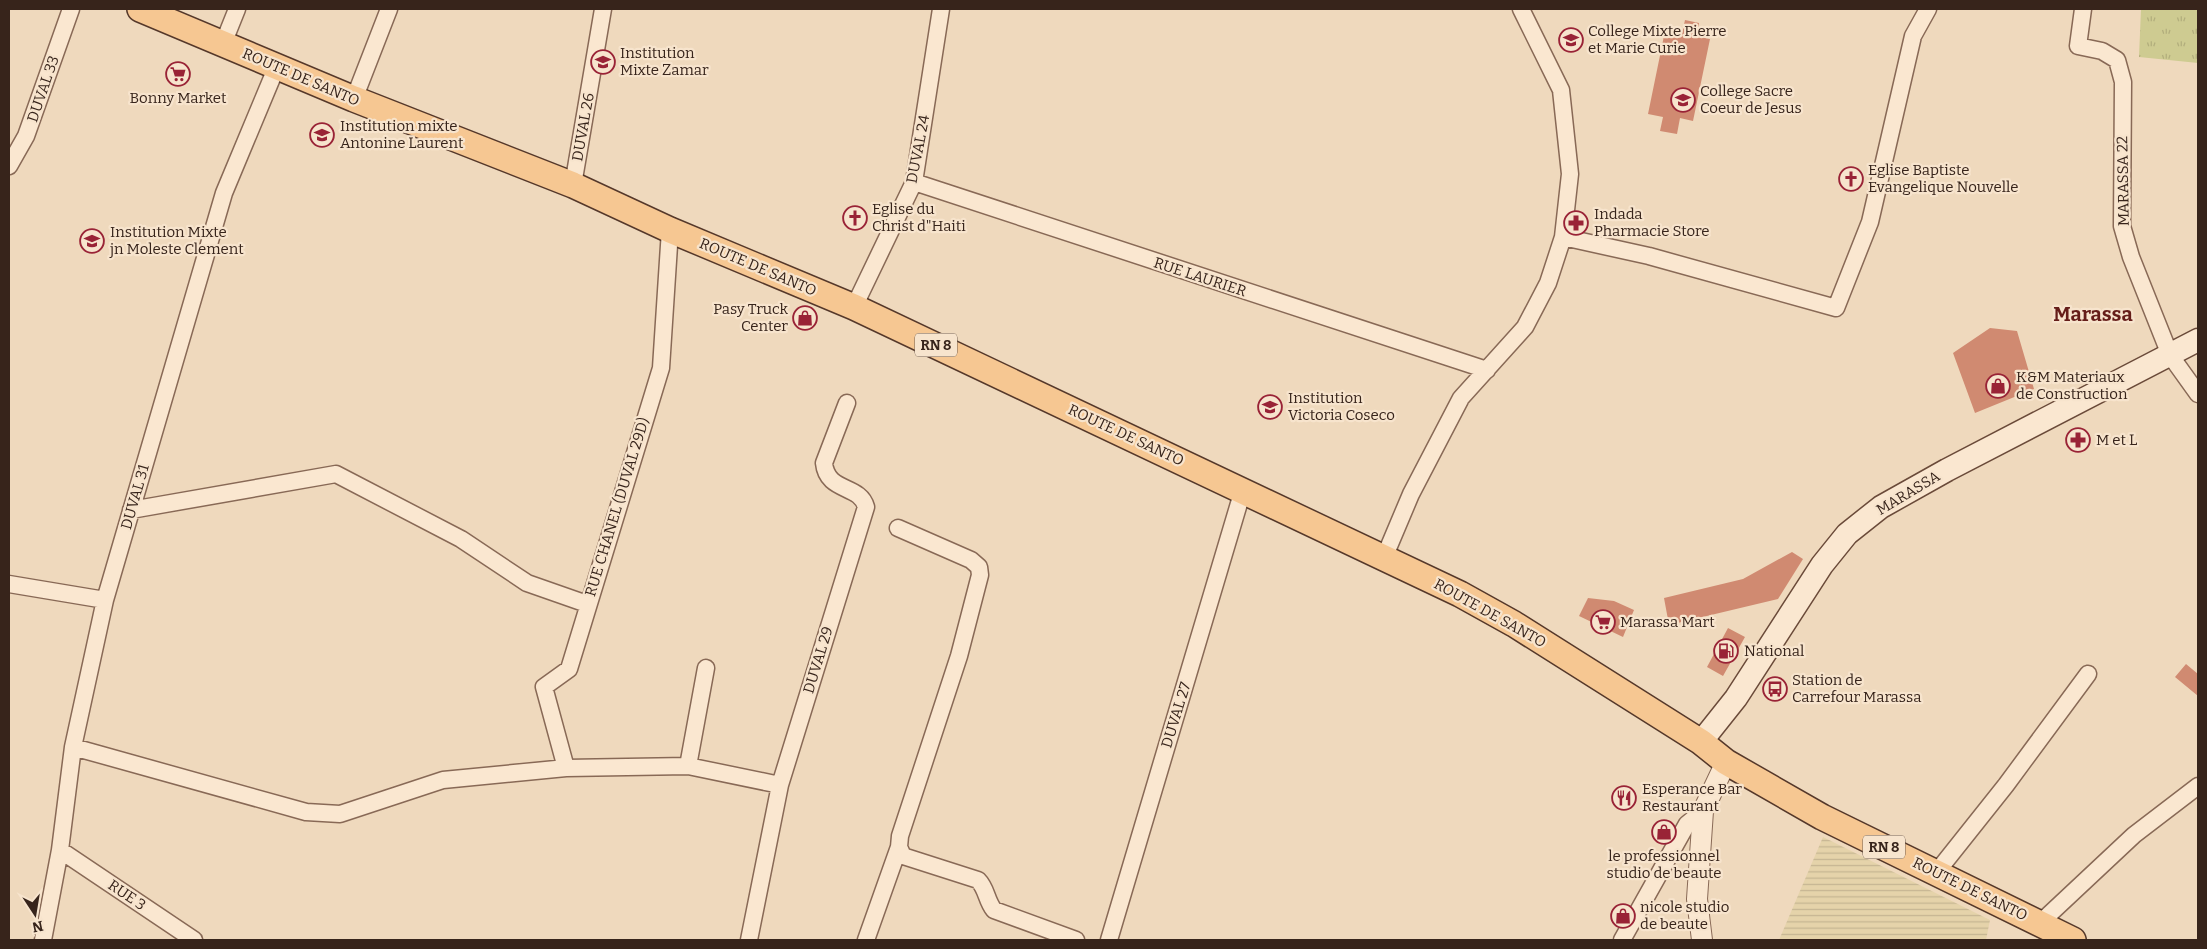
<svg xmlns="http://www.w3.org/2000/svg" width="2207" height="949" viewBox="0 0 2207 949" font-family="Bitter,serif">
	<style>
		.farmland { fill: url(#farmland-rules) }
		.grass { fill: url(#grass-tufts) }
		.building { fill: #d08a71 }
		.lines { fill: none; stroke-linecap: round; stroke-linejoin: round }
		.minor-casing { stroke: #886956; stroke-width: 19 }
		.tertiary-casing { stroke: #886956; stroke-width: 22 }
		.secondary-casing { stroke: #6a4a39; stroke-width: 25 }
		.primary-casing { stroke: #55382a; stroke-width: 28 }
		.minor { stroke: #fae7d0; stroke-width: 16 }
		.tertiary { stroke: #fae7d0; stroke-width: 20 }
		.secondary { stroke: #fae7d0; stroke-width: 22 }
		.primary { stroke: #f6c792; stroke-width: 25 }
		.labels { text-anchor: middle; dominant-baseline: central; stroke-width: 4.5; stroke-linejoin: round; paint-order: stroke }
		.shield { fill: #f7e4cd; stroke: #715e50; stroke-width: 1 }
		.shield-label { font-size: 14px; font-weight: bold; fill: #37241b }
		.poi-label { font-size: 15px; fill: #37241b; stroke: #f7e4cd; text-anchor: start }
		.street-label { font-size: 15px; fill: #37241b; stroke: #f7e4cd }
		.district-label { font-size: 20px; font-weight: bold; fill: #651d19; stroke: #f7e4cd }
	</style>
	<defs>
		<pattern id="farmland-rules" width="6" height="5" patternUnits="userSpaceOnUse" patternTransform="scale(1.25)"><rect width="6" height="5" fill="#e5d3aa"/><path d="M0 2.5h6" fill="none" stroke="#c5b592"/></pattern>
		<pattern id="grass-tufts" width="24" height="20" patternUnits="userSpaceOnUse" patternTransform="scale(1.25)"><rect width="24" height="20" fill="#cecb91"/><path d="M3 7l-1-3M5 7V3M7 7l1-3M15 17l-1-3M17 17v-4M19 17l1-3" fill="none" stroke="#b2ae7c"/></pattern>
	</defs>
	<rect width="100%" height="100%" fill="#efd9bd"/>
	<!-- farmland -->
	<path class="farmland" d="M1823,837L1990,920L1986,940H1779Z"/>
	<!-- grass -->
	<path class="grass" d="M2141,9H2198V63L2139,57Z"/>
	<!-- building -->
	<path class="building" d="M1685,20L1699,23L1697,36L1710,39L1693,121L1680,118L1677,134L1660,131L1663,117L1648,114L1665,31L1682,34Z
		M1990,328L2017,331L2034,389L1975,413L1953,353Z
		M1792,552L1803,559L1778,599L1669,625L1664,598L1743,579Z
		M1588,598L1614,601L1634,610L1623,637L1579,616Z
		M1728,628L1745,637L1723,676L1707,667Z
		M2186,664L2198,674V696L2175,677Z"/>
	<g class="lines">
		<!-- minor casing -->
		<g class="minor-casing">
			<path id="minor" d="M2083,9L2078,46L2102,51L2117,60L2123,82L2122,226L2131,257L2170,355L2198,394
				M223,44L237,9
				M354,99L389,9
				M9,166L26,136L71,9
				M914,182L1487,370
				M573,185L603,9
				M1563,237L1649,256L1836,308L1870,222L1913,36L1928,9
				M854,307L914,182L941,9
				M131,510L336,474L461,539L527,583L587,604
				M898,528L971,560L979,567L980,575L959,656L900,836L899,847L903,856L978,880C987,889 986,900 994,910L1076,940
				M1384,558L1411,494L1461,398L1525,327L1548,283L1563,237L1570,174L1561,90L1521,9
				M9,584L105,600
				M73,747L306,812L340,814L443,780L566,768L688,766L780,785
				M688,766L706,668
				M566,768L544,687L569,669L661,368L670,230
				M60,850L194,940
				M1936,873L2006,785L2088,674
				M2039,924L2134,835L2198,786
				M43,940L60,850L73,747L105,600L224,193L277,66
				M749,940L780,785L866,507C860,484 827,493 824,463L847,403
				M866,940L899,847
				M1109,940L1243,490
				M1622,940L1687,824L1703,811"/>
		</g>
		<!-- tertiary casing -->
		<g class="tertiary-casing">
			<path id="tertiary" d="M1702,940L1697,899L1703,811L1726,762"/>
		</g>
		<!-- secondary casing -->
		<g class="secondary-casing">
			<path id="secondary" d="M1701,742L1736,698L1822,565L1847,534L1881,507L1947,470L2198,340"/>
		</g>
		<!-- primary casing -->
		<g class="primary-casing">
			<path id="primary" d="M140,9L354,99L573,185L670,230L854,307L1460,594L1514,624L1701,742L1726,762L1822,817L2073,940"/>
		</g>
		<!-- minor -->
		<use href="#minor" class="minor"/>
		<!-- tertiary -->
		<use href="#tertiary" class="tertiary"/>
		<!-- secondary -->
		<use href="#secondary" class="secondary"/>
		<!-- primary -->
		<use href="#primary" class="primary"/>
	</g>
	<!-- icons -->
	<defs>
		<g id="school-ring" transform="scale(1.25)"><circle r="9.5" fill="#f7e4cd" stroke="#992336" stroke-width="1.5"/><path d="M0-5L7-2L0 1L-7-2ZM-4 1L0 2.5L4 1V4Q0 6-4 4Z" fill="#992336"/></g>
		<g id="supermarket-ring" transform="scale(1.25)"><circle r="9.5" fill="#f7e4cd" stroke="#992336" stroke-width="1.5"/><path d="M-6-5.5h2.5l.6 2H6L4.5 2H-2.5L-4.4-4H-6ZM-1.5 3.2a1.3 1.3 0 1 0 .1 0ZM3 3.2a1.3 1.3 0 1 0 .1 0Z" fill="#992336"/></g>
		<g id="church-ring" transform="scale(1.25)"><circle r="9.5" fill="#f7e4cd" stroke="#992336" stroke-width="1.5"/><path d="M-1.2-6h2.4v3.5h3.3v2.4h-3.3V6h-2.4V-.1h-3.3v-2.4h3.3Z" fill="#992336"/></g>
		<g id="pharmacy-ring" transform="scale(1.25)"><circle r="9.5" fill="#f7e4cd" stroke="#992336" stroke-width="1.5"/><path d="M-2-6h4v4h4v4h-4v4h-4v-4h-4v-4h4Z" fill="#992336"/></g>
		<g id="shop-ring" transform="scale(1.25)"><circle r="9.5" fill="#f7e4cd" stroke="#992336" stroke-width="1.5"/><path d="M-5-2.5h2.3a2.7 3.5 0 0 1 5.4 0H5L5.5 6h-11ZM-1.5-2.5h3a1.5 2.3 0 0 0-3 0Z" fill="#992336"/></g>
		<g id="fuel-ring" transform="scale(1.25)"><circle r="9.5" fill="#f7e4cd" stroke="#992336" stroke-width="1.5"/><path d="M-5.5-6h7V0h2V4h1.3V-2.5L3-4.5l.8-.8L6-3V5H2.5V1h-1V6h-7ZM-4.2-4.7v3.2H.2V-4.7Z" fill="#992336"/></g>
		<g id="bus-ring" transform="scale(1.25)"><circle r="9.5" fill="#f7e4cd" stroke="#992336" stroke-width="1.5"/><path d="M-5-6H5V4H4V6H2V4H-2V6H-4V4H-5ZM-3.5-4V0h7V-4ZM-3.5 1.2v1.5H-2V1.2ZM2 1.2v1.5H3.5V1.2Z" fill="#992336"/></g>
		<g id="restaurant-ring" transform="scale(1.25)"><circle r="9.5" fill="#f7e4cd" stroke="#992336" stroke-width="1.5"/><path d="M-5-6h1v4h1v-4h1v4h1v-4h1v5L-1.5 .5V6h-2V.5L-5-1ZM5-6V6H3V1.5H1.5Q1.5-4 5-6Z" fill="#992336"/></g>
	</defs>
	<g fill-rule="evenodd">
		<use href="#school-ring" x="1571" y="40"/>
		<use href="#school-ring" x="603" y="62"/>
		<use href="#supermarket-ring" x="178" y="74"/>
		<use href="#school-ring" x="1683" y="100"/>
		<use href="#school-ring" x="322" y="135"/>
		<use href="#church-ring" x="1851" y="179"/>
		<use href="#church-ring" x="855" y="218"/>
		<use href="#pharmacy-ring" x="1576" y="223"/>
		<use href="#school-ring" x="92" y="241"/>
		<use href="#shop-ring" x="805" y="318"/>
		<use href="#shop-ring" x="1998" y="386"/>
		<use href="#school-ring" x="1270" y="407"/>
		<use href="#pharmacy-ring" x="2078" y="440"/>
		<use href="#supermarket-ring" x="1603" y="622"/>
		<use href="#fuel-ring" x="1726" y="651"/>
		<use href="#bus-ring" x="1775" y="689"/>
		<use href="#restaurant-ring" x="1624" y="798"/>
		<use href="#shop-ring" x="1664" y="832"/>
		<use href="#shop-ring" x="1623" y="916"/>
	</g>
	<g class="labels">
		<!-- shield labels -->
		<g class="shield">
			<rect x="915" y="333.5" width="42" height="23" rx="4"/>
			<rect x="1863" y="835.5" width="42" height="23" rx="4"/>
		</g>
		<g class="shield-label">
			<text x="936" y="345">RN 8</text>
			<text x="1884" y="847">RN 8</text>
		</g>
		<!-- poi labels -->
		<g class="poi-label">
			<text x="1588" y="31">College Mixte Pierre<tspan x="1588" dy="17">et Marie Curie</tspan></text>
			<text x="620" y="53">Institution<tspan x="620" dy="17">Mixte Zamar</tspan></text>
			<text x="1700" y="91">College Sacre<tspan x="1700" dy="17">Coeur de Jesus</tspan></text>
			<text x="178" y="98" text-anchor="middle">Bonny Market</text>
			<text x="340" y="126">Institution mixte<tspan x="340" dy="17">Antonine Laurent</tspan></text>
			<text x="1868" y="170">Eglise Baptiste<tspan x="1868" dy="17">Evangelique Nouvelle</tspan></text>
			<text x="872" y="209">Eglise du<tspan x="872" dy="17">Christ d"Haiti</tspan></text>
			<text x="1594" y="214">Indada<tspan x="1594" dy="17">Pharmacie Store</tspan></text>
			<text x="110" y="232">Institution Mixte<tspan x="110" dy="17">jn Moleste Clement</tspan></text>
			<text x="788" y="309" text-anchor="end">Pasy Truck<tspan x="788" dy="17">Center</tspan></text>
			<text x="2016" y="377">K&amp;M Materiaux<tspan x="2016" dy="17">de Construction</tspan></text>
			<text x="1288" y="398">Institution<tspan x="1288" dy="17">Victoria Coseco</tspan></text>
			<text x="2096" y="440">M et L</text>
			<text x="1620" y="622">Marassa Mart</text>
			<text x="1744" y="651">National</text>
			<text x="1792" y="680">Station de<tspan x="1792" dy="17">Carrefour Marassa</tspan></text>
			<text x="1642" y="789">Esperance Bar<tspan x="1642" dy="17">Restaurant</tspan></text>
			<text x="1664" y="856" text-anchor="middle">le professionnel<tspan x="1664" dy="17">studio de beaute</tspan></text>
			<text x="1640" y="907">nicole studio<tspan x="1640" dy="17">de beaute</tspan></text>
		</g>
		<!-- street labels -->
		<g class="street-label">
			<text transform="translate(301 77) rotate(23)">ROUTE DE SANTO</text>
			<text transform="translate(43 89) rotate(-71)">DUVAL 33</text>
			<text transform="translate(583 127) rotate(-80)">DUVAL 26</text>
			<text transform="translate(918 149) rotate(-79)">DUVAL 24</text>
			<text transform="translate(2123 181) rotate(-91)">MARASSA 22</text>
			<text transform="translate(758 267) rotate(23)">ROUTE DE SANTO</text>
			<text transform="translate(1200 277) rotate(18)">RUE LAURIER</text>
			<text transform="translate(1126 435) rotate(25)">ROUTE DE SANTO</text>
			<text transform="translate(1908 493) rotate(-31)">MARASSA</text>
			<text transform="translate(135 497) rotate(-74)">DUVAL 31</text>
			<text transform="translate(617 507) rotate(-73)">RUE CHANEL (DUVAL 29D)</text>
			<text transform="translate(1490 613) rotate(29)">ROUTE DE SANTO</text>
			<text transform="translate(818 660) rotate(-73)">DUVAL 29</text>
			<text transform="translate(1176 715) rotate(-73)">DUVAL 27</text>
			<text transform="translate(1970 889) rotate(26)">ROUTE DE SANTO</text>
			<text transform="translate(127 895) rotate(34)">RUE 3</text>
		</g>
		<!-- district labels -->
		<g class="district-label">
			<text x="2093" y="314">Marassa</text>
		</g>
	</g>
	<!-- border -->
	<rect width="2207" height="949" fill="none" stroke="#37241b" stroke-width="20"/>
	<!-- north arrow -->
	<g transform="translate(35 914) rotate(168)" stroke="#f7e4cd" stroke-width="4" paint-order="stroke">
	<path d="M0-4L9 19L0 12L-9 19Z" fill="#37241b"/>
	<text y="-8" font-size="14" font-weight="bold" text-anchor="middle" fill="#37241b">N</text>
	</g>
</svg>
